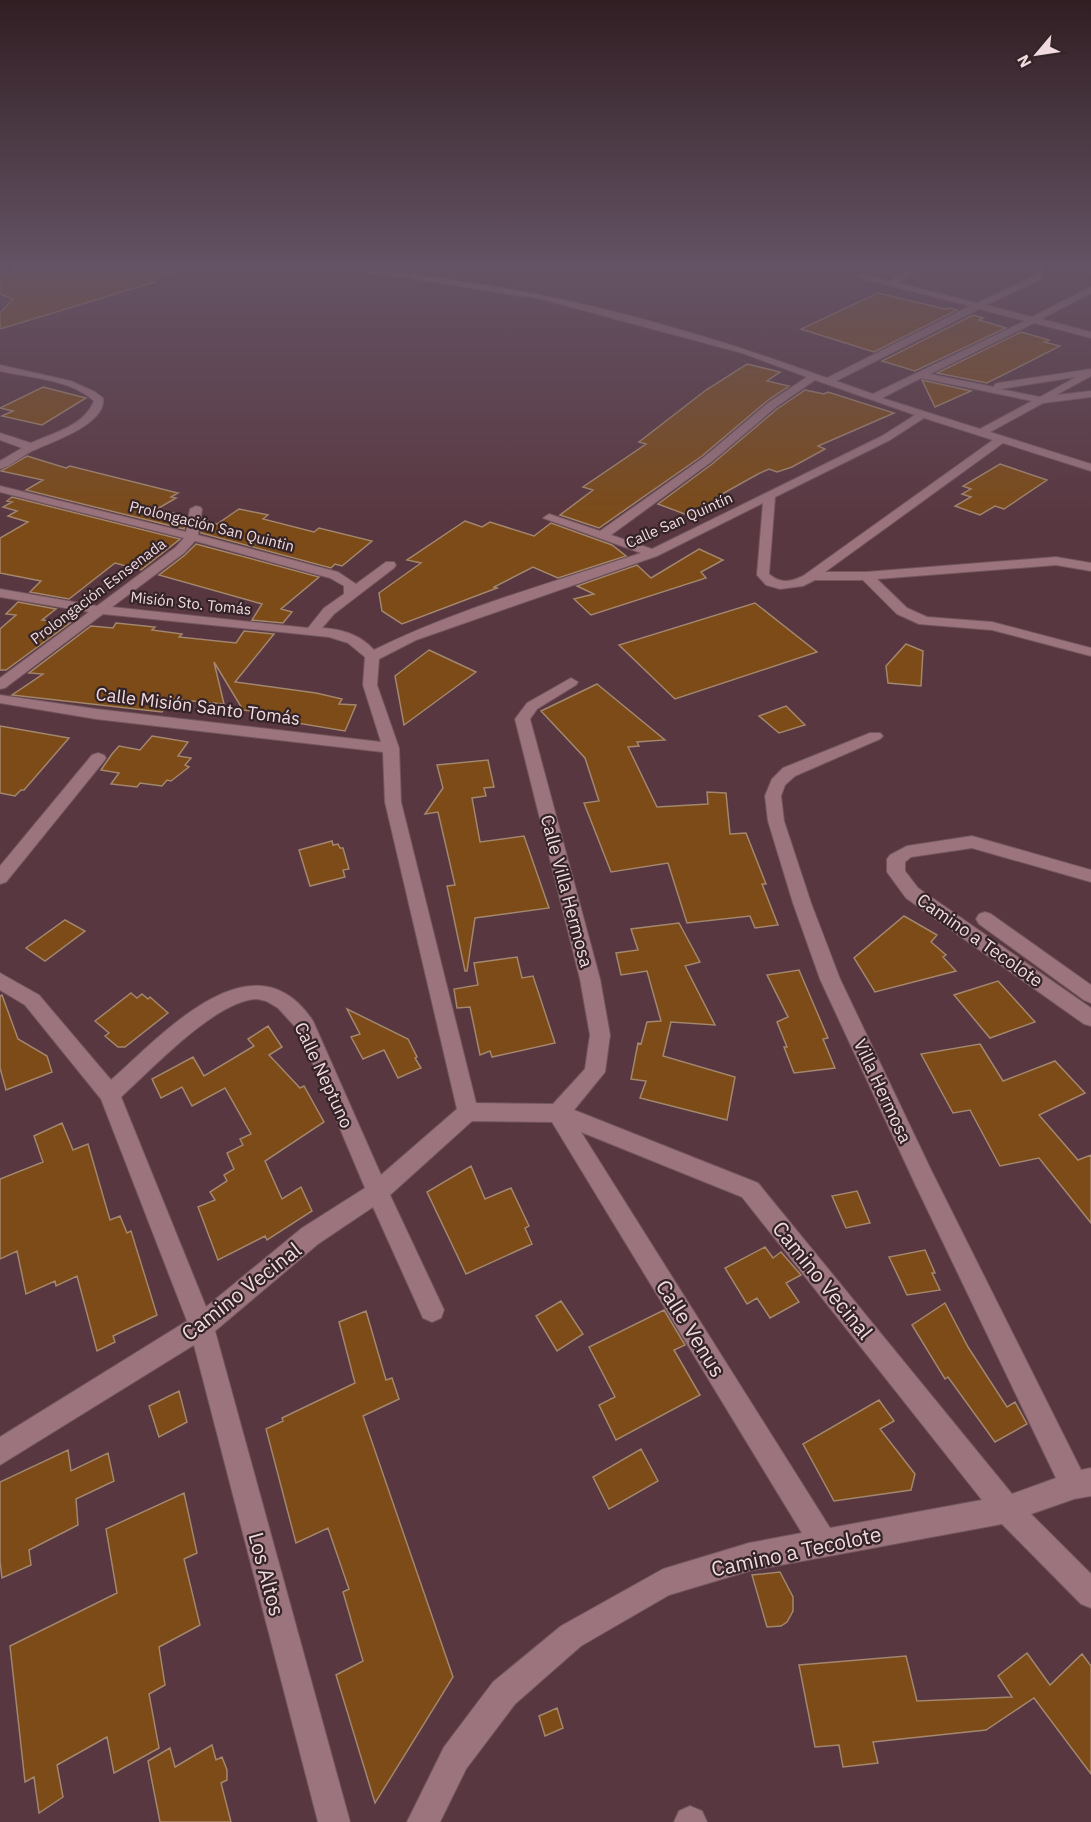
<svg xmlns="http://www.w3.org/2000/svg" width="1091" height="1822" viewBox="0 0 1091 1822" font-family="'IBM Plex Sans',sans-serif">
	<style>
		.building { fill: #7c4b17; stroke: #a2866d; stroke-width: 1.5 }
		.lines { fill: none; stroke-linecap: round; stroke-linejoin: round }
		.minor-casing { stroke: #73565e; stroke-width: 2 }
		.minor { fill: #9b747d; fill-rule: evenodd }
		.labels { text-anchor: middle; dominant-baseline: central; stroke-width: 4.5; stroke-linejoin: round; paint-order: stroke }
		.far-street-label { font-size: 15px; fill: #f0dadf; stroke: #342427 }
		.street-label { font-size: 18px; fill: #f0dadf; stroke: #342427 }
		.near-street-label { font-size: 21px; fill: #f0dadf; stroke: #342427 }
	</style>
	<rect width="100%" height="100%" fill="#593740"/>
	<!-- building -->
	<path class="building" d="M28,268H170L171,273L149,280L155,282L0,329V313L13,299L0,294V276Z
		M878,293L945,309L950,308L957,310L874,352L801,329Z
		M973,315L983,318L979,320L1006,328L915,371L882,361Z
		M1021,332L1049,340L1044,342L1060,346L987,383L937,373Z
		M747,364L780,372L767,381L789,386L767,401L702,456L599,528L560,515L593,490L583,487L646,444L639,442L706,390Z
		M922,380L971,391L935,407Z
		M43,387L86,398L42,425L2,416L13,411L0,408Z
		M805,390L824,394L828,392L894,413L818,446L825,449L792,467L777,472L769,469L758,474L715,498L720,500L690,516L658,504L712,464L777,409Z
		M27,456L66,468L70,466L178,493L171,497L176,498L157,509L186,516L184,529L26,490L43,480L1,471Z
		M1000,464L1047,480L1004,509L995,506L980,515L955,506L971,497L962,494L971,489L963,486Z
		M12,497L180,539L141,570L115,563L69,599L30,592L41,581L0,573V538L28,522L8,516L17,511L3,507L12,502L7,501Z
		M239,509L268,515L263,519L314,532L319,528L372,541L342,566L335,564L331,568L201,533L203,520L217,524Z
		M465,521L482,527L490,522L534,536L551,523L612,545L626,556L558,578L533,567L494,587L497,588L402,624L382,611L379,593L421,563L407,560Z
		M196,544L319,577L281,609L292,612L283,623L252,620L262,604L159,575L185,555Z
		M699,549L723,560L701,572L706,578L591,615L574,599L594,594L577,586L637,565L651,578Z
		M18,602L56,609L42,620L70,623L6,670H0V629L16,615L6,614Z
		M755,603L817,652L675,699L619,645Z
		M116,623L155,627L152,630L182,634L179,637L236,643L244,631L274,634L235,682L316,693L342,699L339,704L356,705L345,731L273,719L277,714L243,710L214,662L224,704L172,699L162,712L12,695L43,674L29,673L91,626L113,628Z
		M906,644L923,651L921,686L888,683L886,666Z
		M429,650L476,672L404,725L395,676Z
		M597,684L665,740L637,742L639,746L628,747L657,807L708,804L707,792L726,793L730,834L746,833L766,884H762L778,925L755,928L750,916L687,923L668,863L611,872L584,803L599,801L585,758L541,711Z
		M786,706L805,725L779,733L759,716Z
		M0,726L69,738L24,790H21L15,796L0,793Z
		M152,736L188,742L178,756L191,758L185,765L189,767L171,781L167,780L162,786L140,783L137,787L111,784L119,773L101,770L112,754L119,746L140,750Z
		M488,760L494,787L484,788L486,796L472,798L480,842L524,836L549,908L475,918L467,971H465L447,886L455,885L438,812L425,814L443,788L437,765Z
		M332,841L333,845L338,844L340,848H343L349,869L343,870L345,877L310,886L299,850Z
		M904,916L937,935L931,942L946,955L943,957L956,971L875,992L854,958Z
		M65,920L85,931L45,961L26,948Z
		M679,923L700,962L685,966L715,1025L671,1022L663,1056L735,1077L727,1120L640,1098L646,1081L631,1079L638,1043L641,1044L647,1022L661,1021L647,971L621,975L616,953L638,950L631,929Z
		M517,957L522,978L533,976L555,1043L492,1057L490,1051L480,1055L470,1007L457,1008L454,989L478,985L474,963Z
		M799,970L828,1038L823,1039L835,1068L794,1073L784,1047H787L777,1022L788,1017L767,975Z
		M998,981L1035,1022L990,1038L954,995Z
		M131,993L137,998L142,994L148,999L150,997L168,1013L125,1047H118L105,1036L109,1033L95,1021Z
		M2,995L18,1039L47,1056L52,1072L6,1090L0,1068V996Z
		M347,1009L408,1039L417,1057L415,1058L421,1068L398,1078L384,1050L363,1059L351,1037L360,1034Z
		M268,1026L282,1047L269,1055L300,1088L304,1086L324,1122L265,1161L282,1199L301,1187L312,1211L267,1240L265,1236L218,1260L198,1207L215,1200L210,1192L227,1181L224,1175L234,1169L227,1153L243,1145L240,1139L251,1134L225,1088L192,1106L182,1087L161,1098L152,1079L193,1057L204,1076L254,1046L248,1039Z
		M980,1044L1003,1081L1055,1061L1085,1093L1039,1115L1078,1160L1091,1155V1223L1039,1158L1000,1166L970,1110L953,1113L921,1054Z
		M62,1123L73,1150L88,1144L110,1220L120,1216L127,1233L131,1231L157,1315L113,1336L115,1342L97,1351L77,1276L56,1286L55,1281L26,1294L17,1251L0,1259V1179L43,1162L34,1136Z
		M471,1166L485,1199L511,1188L529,1226L525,1228L532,1244L466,1274L427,1192Z
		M857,1191L870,1223L846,1228L832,1196Z
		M765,1247L773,1258L781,1252L801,1275L786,1283L799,1302L770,1318L757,1298L747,1304L725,1268Z
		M925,1250L935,1273H932L940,1290L907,1295L889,1257Z
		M561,1301L583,1334L557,1351L536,1316Z
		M945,1303L968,1347L1007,1407L1015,1402L1027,1424L995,1442L948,1377L945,1379L912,1325Z
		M664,1310L685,1345L674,1350L700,1395L616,1440L599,1405L615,1397L589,1347Z
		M366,1311L386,1380L392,1378L399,1399L363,1416L453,1677L375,1803L336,1675L363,1661L343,1592L349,1589L328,1528L296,1543L266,1429L283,1421L282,1418L355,1383L339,1322Z
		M179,1391L187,1422L159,1437L149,1406Z
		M879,1400L894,1421L880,1429L915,1474L911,1490L834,1501L803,1444Z
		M641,1449L658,1481L609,1509L593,1477Z
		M68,1450L71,1471L108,1453L114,1481L76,1499L78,1525L29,1550L31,1565L2,1578L0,1561V1482Z
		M184,1493L197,1553L184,1559L200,1625L159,1647L165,1685L149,1694L159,1748L114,1773L107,1737L57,1765L63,1797L39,1813L34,1777L25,1782L10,1646L117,1593L106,1529Z
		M780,1572L793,1597V1611L787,1622L781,1626L767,1627L752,1575Z
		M1027,1653L1050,1685L1082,1654L1091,1666V1774L1034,1698L986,1730L873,1742L878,1763L843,1767L839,1745L815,1747L799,1665L906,1656L917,1701L1012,1697L998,1676Z
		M557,1708L563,1728L545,1736L539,1716Z
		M212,1745L216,1760L222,1757L227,1770V1780L221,1783L231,1822H160L148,1761L170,1748L175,1767Z"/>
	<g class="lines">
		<!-- minor casing -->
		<g class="minor-casing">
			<path id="minor" d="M342,268C374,267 406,273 438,278C570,295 701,332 827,378L970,306L859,278V274L890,281L912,268H921L898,283L977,303L1035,276L1034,268H1042V279L986,305L1032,317L1091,287V293L1041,319L1091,332V338L1034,323L930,374L994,387L995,384L998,383L1091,369V376L1056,395L1091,391V397L1043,403L990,432L1091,464V471L1003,443L825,572H866L1056,557L1091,563V571L1056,565L877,579L907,608L927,617L992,622L1091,648V656L992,630L919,624L897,614L863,580H815L803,586L780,589L766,585L757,575L763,503L657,556L416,640L379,659L377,685L399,748L401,802L476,1103L553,1104L585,1069L590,1035L580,979L515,719L527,703L571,678L578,682L576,685L537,709L530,719L600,979L610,1035L605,1072L574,1110L758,1183L1012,1494L1056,1478L916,1186L820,979L793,903L768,821L765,796L772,779L783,768L870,733H880L883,736L880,739L795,776L785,785L781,796L784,821L811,903L840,979L932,1172L1081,1470L1091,1468V1496L1074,1499L1031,1514L1091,1574V1608L1081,1604L1002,1524L749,1571L669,1595L581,1646L515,1704L466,1769L440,1822H407L444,1747L493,1682L561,1626L663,1569L749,1543L802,1533L552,1122L472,1121L390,1195L444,1310L441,1318L432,1322L423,1318L373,1207L318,1244L215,1331L350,1822H318L194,1345L0,1465V1437L187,1321L101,1099L25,1005L0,990V973L39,995L111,1080C161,1036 254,931 313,1021L381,1175L457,1109L385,802L383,752L96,719L0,703V695L96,709L381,742L363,685L365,657L348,643L329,637L103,614L5,688L0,689V678L89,612L0,597V589L97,606L176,547L184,538L0,492V486L186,532L190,509L196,506L200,507L202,509L198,535L338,572L356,584L386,562H394L396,565L394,568L334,614L322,628C342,629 361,635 374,650C458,608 552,583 641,553L543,518L549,514L600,531L703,458L768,403L807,377L742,353L541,299ZM979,309L1025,321L873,394L836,381ZM1076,377L1040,397L1000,389ZM921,378L1032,401L980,429L882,398ZM815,380L915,415L882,436L652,549L611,535L711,462L776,407ZM924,418L993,440L803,576C790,582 781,584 769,574L775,497L890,440ZM195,541L330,578L344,586V594L324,608L308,628L112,607L184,553ZM257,999L266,1001L278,1008L299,1031L365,1188L302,1228L206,1307L121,1097C152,1069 216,1000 257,999ZM581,1132L742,1197L982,1500L830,1528Z
				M1078,268H1091V272L1079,270Z
				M0,365L71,381L95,392L103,398C107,424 51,442 32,451C22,456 11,466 0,469V461L22,448L0,440V433L31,443C53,433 84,426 94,401C70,379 30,378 0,371Z
				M98,753L104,755L106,758L104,761L6,882L0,884V866L92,755Z
				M972,836L1091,870V882L972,848L911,857L905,862V871L918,888L1091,1008V1026L1084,1024L906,898L887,872V859L890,855L907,846Z
				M985,912L991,914L1091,985V1003L1084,1000L979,924L976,919L979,914Z
				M690,1806L702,1811L707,1822H674L679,1811Z"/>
		</g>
		<!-- minor -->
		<use href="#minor" class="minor"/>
	</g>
	<!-- sky -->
	<linearGradient id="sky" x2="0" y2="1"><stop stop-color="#311e23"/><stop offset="0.51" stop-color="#645364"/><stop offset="1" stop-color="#645364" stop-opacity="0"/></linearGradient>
	<rect width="1091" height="523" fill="url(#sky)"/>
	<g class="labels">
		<!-- far-street labels -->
		<g class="far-street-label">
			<text transform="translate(679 520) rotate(-24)">Calle San Quintín</text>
			<text transform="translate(212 526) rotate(14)">Prolongación San Quintin</text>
			<text transform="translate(98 591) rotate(-37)">Prolongación Esnsenada</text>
			<text transform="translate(191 603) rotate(6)">Misión Sto. Tomás</text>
		</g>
		<!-- street labels -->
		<g class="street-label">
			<text transform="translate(198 706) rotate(7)">Calle Misión Santo Tomás</text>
			<text transform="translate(567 891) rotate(75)">Calle Villa Hermosa</text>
			<text transform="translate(980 940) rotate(35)">Camino a Tecolote</text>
			<text transform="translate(324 1075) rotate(65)">Calle Neptuno</text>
			<text transform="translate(883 1091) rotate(65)">Villa Hermosa</text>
		</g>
		<!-- near-street labels -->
		<g class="near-street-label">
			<text transform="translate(823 1280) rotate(51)">Camino Vecinal</text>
			<text transform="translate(241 1291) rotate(-38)">Camino Vecinal</text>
			<text transform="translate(691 1328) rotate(58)">Calle Venus</text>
			<text transform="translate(796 1551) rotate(-12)">Camino a Tecolote</text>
			<text transform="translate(267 1574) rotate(75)">Los Altos</text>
		</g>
	</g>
	<!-- north arrow -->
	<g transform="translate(1037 54) rotate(241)" stroke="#342427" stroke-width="4.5" paint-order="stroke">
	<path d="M0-4.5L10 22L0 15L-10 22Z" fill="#f0dadf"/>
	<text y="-9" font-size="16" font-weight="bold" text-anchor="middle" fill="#f0dadf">N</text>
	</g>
</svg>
